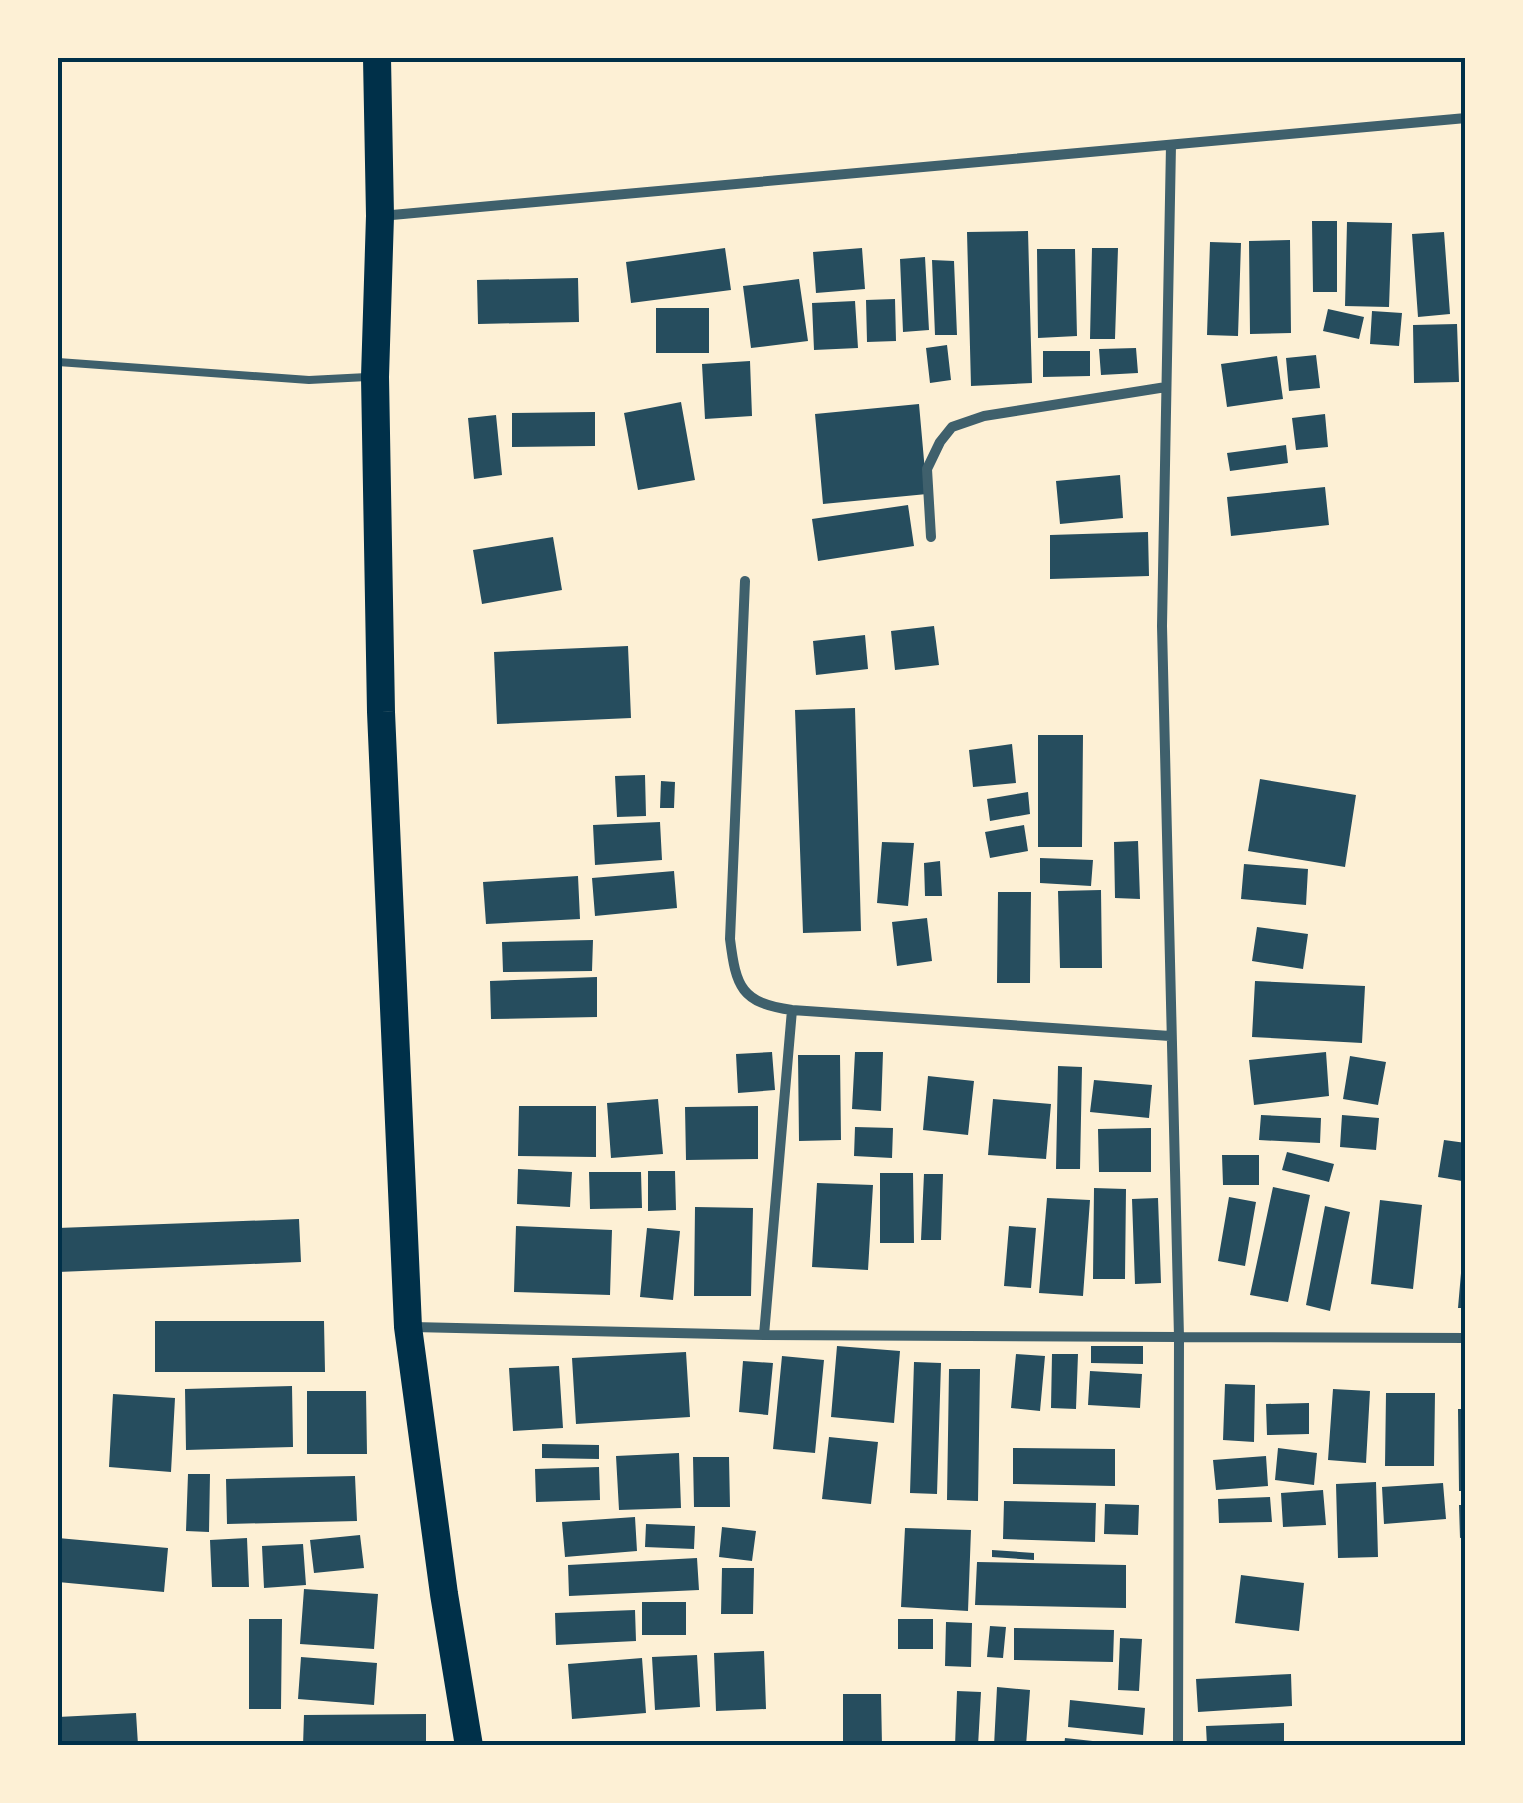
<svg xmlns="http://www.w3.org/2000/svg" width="1523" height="1803" viewBox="0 0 1523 1803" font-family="Commissioner,sans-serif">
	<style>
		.building { fill: #264d5e }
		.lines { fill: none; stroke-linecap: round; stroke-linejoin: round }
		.service { stroke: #3f606c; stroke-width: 8 }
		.minor { stroke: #3f606c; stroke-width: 10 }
		.trunk { stroke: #003049; stroke-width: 28 }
		.neatline { fill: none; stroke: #003049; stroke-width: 4 }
	</style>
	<rect width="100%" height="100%" fill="#fdf0d5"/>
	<!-- building -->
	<path class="building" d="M1312,221H1337V292H1313Z
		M1347,222L1392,223L1389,307L1345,306Z
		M1028,231L1032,383L971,386L967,232Z
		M1444,232L1450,314L1418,317L1412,234Z
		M1290,240L1291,333L1250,334L1249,241Z
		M1210,242L1241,243L1238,336L1207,335Z
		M725,248L731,290L631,303L626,262Z
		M862,248L865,289L816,293L813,252Z
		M1092,248H1118L1115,339H1090Z
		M1037,249H1075L1077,336L1038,338Z
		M925,257L929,330L903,332L900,259Z
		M932,260L954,261L957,335H935Z
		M578,278L579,322L478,324L477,280Z
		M799,279L808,341L751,348L743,286Z
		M895,299L896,341L867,342L866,300Z
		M855,301L858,348L814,350L812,303Z
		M656,308H709V353H656Z
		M1328,309L1364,317L1359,339L1323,331Z
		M1372,311L1402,313L1399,346L1370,344Z
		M1457,324L1459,382L1414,383L1413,325Z
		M947,345L951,380L930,383L926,348Z
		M1136,348L1138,373L1101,375L1099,349Z
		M1043,351H1090V376L1043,377Z
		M1316,355L1320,388L1289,391L1286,358Z
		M1277,356L1283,399L1227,407L1221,364Z
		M750,361L752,416L705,419L702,364Z
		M681,402L695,480L638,490L624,413Z
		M919,404L927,494L823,504L815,414Z
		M595,412V446L512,447V413Z
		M1325,414L1328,447L1296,450L1292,418Z
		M496,415L502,475L474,479L468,418Z
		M1286,445L1288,463L1230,471L1227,453Z
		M1120,475L1123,518L1060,524L1056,481Z
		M1325,487L1329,525L1231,536L1227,497Z
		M908,505L914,546L818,561L812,519Z
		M1148,532L1149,576L1050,579V535Z
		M553,537L562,590L482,604L473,550Z
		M934,626L939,665L895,670L891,631Z
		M865,635L868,669L816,675L813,641Z
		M628,646L631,718L497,724L494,652Z
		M855,708L861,931L803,933L795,710Z
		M1038,735H1083L1082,847H1038Z
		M1012,744L1016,783L973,787L969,750Z
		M645,775L646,816L617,817L615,776Z
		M1260,779L1356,795L1345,867L1248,851Z
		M661,781L675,782L674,808H660Z
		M1028,792L1030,814L990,821L987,799Z
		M660,822L662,860L595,865L593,825Z
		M1024,825L1028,851L990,858L985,832Z
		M1138,841L1140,899L1115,898L1114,842Z
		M882,842L914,843L908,906L877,903Z
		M1040,858L1093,860L1091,886L1040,883Z
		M940,861L942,896H925L924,863Z
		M1244,864L1308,869L1306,905L1241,899Z
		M674,871L677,908L595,916L592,878Z
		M578,876L580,919L486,924L483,882Z
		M1101,890L1102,968H1060L1058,891Z
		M998,892H1031L1030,983H997Z
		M927,918L932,961L897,966L892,922Z
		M1257,927L1308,934L1303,969L1252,961Z
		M593,940L592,971L503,972L502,942Z
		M597,977V1017L491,1019L490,981Z
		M1255,981L1365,986L1362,1043L1252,1037Z
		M772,1052L775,1090L738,1093L736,1054Z
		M855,1052H883L881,1111L852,1109Z
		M1326,1052L1329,1096L1254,1105L1249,1060Z
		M798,1055H840L841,1140L799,1141Z
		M1350,1056L1386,1062L1378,1105L1343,1099Z
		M1058,1066L1082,1067L1080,1169H1056Z
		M928,1076L974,1081L968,1135L923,1130Z
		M1094,1080L1152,1085L1149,1118L1090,1112Z
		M658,1099L663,1154L611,1158L607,1103Z
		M993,1099L1051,1104L1046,1159L988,1155Z
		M519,1106H596V1157L518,1156Z
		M758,1106V1159L686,1160L685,1107Z
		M1261,1115L1321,1118L1320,1143L1259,1140Z
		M1342,1115L1379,1118L1376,1150L1340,1147Z
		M855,1127L893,1128L892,1158L854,1156Z
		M1151,1128V1172H1099L1098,1129Z
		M1444,1140L1466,1143L1462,1181L1438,1177Z
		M1287,1152L1334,1164L1329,1182L1282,1170Z
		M1222,1155H1259V1185H1223Z
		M518,1169L572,1172L570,1207L517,1204Z
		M648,1171H675L676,1210L648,1211Z
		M589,1172H641L642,1208L590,1209Z
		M880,1173H913L914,1243H880Z
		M924,1174H943L941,1240H921Z
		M817,1183L873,1185L868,1270L812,1267Z
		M1273,1187L1310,1195L1288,1302L1250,1295Z
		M1094,1188L1126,1189L1125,1279H1093Z
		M1229,1197L1256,1202L1245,1266L1218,1261Z
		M1047,1198L1090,1200L1083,1296L1039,1293Z
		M1158,1198L1161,1283L1135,1284L1132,1199Z
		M1380,1200L1422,1205L1413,1289L1371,1284Z
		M1325,1206L1350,1212L1330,1311L1306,1305Z
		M695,1207L753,1208L751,1296H694Z
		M299,1219L301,1262L58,1272V1228Z
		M516,1226L612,1230L610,1295L514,1292Z
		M1009,1226L1036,1228L1031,1288L1004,1286Z
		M647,1228L680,1231L673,1300L640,1297Z
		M1463,1250H1466V1308H1458Z
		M155,1321H324L325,1372H155Z
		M837,1346L900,1351L894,1423L831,1417Z
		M1091,1346H1143V1364L1091,1363Z
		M686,1352L690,1417L576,1424L572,1358Z
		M1016,1354L1045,1356L1040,1411L1011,1408Z
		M1052,1354H1078L1076,1409L1051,1408Z
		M782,1356L824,1360L815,1453L773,1449Z
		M743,1361L773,1363L768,1415L739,1412Z
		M914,1362L941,1363L937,1494L910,1493Z
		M559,1366L563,1428L513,1431L509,1368Z
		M949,1369H980L978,1501L947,1500Z
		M1090,1371L1142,1374L1140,1408L1088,1405Z
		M1225,1384L1255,1385L1254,1442L1223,1440Z
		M292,1386L293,1447L186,1450L185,1389Z
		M1333,1389L1370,1391L1366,1463L1328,1460Z
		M307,1391H366L367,1454H307Z
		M1386,1393H1435L1434,1466H1385Z
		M113,1394L175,1398L171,1472L109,1467Z
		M1309,1403V1434L1267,1435L1266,1404Z
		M1458,1409H1466V1491H1459Z
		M829,1437L878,1442L871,1504L822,1499Z
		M542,1444L599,1445V1459L542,1458Z
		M1013,1448L1115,1449V1486L1013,1484Z
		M1278,1448L1317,1453L1314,1485L1275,1480Z
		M679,1453L681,1508L619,1510L616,1456Z
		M1266,1456L1268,1486L1216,1490L1213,1460Z
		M693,1457H729L730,1507H694Z
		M599,1467L600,1500L536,1502L535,1469Z
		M188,1474H210L209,1532L186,1531Z
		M355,1476L357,1521L227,1524L226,1479Z
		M1376,1482L1378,1557L1338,1558L1336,1484Z
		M1443,1483L1446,1519L1384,1524L1382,1487Z
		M1323,1490L1326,1525L1283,1527L1281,1493Z
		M1270,1497L1272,1522L1219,1523L1218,1499Z
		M1004,1501L1096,1503L1095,1542L1003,1539Z
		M1105,1504L1139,1505L1138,1535L1104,1534Z
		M1459,1505H1466V1537L1460,1538Z
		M635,1517L637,1551L565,1557L562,1522Z
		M646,1524L695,1526L694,1549L645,1547Z
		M722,1527L756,1531L752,1561L719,1557Z
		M905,1528L971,1530L968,1611L901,1607Z
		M360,1535L364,1568L314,1573L310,1540Z
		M58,1538L168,1548L164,1592L58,1582Z
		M247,1538L249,1587H212L210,1540Z
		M303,1544L306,1585L264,1588L262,1546Z
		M992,1550L1034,1553V1560L992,1557Z
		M697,1558L699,1590L569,1596L568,1565Z
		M977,1562L1126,1565V1608L975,1605Z
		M722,1568H754L753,1614H721Z
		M1241,1575L1304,1583L1299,1631L1235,1623Z
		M304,1589L378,1594L374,1649L300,1644Z
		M642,1602H686V1635H642Z
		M635,1610L636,1641L556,1645L555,1613Z
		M249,1619H282L281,1709H249Z
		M898,1619H933V1649H898Z
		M946,1622L972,1623L971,1667L945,1666Z
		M990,1626L1006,1627L1003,1658L987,1657Z
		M1014,1628L1114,1630L1113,1662L1014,1660Z
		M1120,1638L1142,1639L1139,1691L1118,1690Z
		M764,1651L766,1709L716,1711L714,1653Z
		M697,1655L700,1707L655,1710L652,1657Z
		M301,1657L377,1663L374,1705L298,1699Z
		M642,1658L646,1713L572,1719L568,1664Z
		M1291,1674L1292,1706L1198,1712L1196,1679Z
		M997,1687L1030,1690L1026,1746H994Z
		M957,1691L981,1692L978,1746H955Z
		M843,1694H881L882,1746H843Z
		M1070,1700L1145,1708L1143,1735L1068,1727Z
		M136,1713L138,1745L58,1746V1717Z
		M426,1714V1746H303L304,1715Z
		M1284,1723V1746H1207L1206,1726Z
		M1065,1738L1111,1743V1746H1064Z"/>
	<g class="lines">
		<!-- service -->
		<path class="service" d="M58,362L309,380L367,377"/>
		<!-- minor -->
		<path class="minor" d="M381,216L1466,118
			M931,537L927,469L940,442L952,427L984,416L1166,387
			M745,581L730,939C736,987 741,1003 792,1010L1170,1036
			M413,1327L764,1335L1179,1337L1162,626L1171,145
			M764,1335L792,1010
			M1178,1746L1179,1337L1466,1338"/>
		<!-- trunk -->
		<path class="trunk" d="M377,58L380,216L375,377L381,712L408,1327L444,1594L469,1746"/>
	</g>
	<!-- border -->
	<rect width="1523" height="1803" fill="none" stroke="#fdf0d5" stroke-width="120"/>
	<rect x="60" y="60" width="1403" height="1683" class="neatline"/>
</svg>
